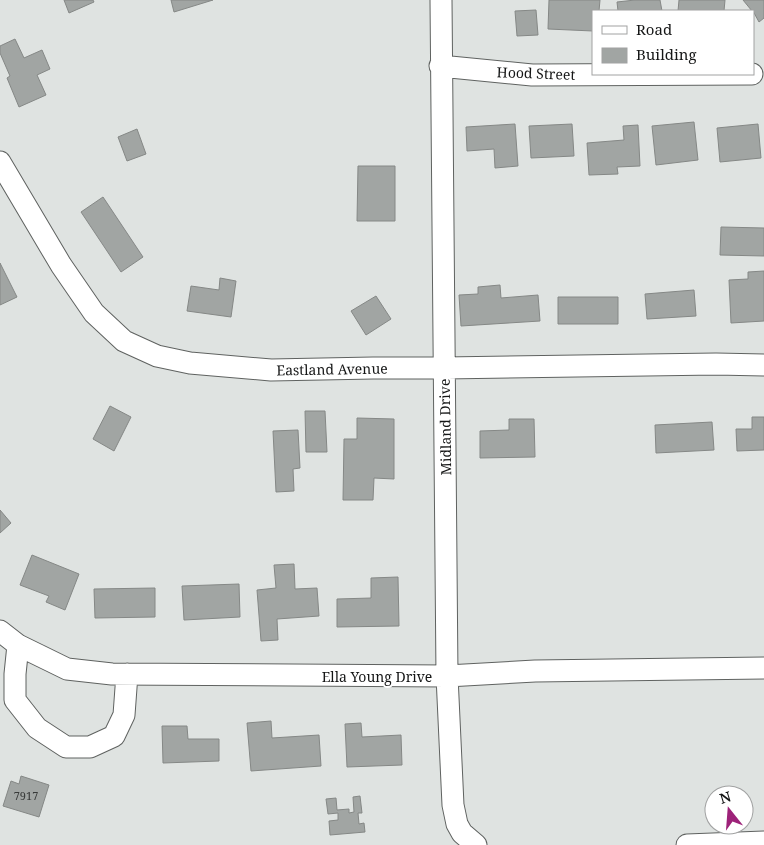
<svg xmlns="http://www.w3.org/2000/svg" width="764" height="845" viewBox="0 0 764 845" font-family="'Noto Serif',serif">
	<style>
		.building { fill: #a1a5a3; stroke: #858886 }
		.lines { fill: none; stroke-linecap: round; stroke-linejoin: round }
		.minor-casing { stroke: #5f6260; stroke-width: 23 }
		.minor { stroke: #fff; stroke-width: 21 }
		.labels { text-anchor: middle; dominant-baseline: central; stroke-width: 4; stroke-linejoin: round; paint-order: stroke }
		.number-label { font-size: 11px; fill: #383a39 }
		.street-label { font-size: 14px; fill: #151616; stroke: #fff }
	</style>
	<rect width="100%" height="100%" fill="#dfe3e1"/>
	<!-- building -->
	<path class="building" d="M64,0H93L94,2L69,13Z
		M171,0H213L174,12Z
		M549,0H600L599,11H593V31L548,29Z
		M635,0H660L662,11H618L617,2Z
		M679,0H725L724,11H678Z
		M743,0H764V18L759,22L753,11H752Z
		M536,10L538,35L517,36L515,11Z
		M15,39L24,58L42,50L50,69L37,75L46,95L19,107L7,78L10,76L0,53V46Z
		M694,122L698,160L656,165L652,126Z
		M515,124L518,166L495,168L494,149L467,151L466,127Z
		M572,124L574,156L531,158L529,126Z
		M758,124L761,158L720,162L717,128Z
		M638,125L640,166L617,167L618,174L589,175L587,143L624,140L623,126Z
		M137,129L146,154L127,161L118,137Z
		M358,166H395V221H357Z
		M103,197L143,257L121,272L81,212Z
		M721,227L764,228V256L720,255Z
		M0,263L17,297L0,305Z
		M764,271V321L731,323L729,280L748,279V272Z
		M220,278L236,281L231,317L187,311L191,286L219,290Z
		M500,285L501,298L538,295L540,321L461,326L459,295L478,294V287Z
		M694,290L696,316L647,319L645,294Z
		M376,296L391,319L366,335L351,311Z
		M558,297H618V324H558Z
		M110,406L131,417L114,451L93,439Z
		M305,411H325L327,452H306Z
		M752,417H764V450L737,451L736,429H752Z
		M357,418L394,419V479L374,478L373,500H343L344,439H357Z
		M509,419H534L535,457L480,458V431L509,430Z
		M712,422L714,450L656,453L655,425Z
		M298,430L300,468L293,469L294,491L276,492L273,431Z
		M0,510L11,523L0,533Z
		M32,555L79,574L65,610L46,602L49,596L20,585Z
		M294,564L295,589L317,588L319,616L277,619L278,640L261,641L257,590L276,588L274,565Z
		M398,577L399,626L337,627V599L371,598V578Z
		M239,584L240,617L184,620L182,586Z
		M155,588V617L95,618L94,589Z
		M271,721L272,738L319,735L321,766L251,771L247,723Z
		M361,723L362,737L401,735L402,765L347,767L345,724Z
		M162,726H187L188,739H219V761L163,763Z
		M21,776L49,785L39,817L3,806L11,781L19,784Z
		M360,796L362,813H358L359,824L364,823L365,832L330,835L329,821L338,820V813L328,814L326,799L336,798L337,810L349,809V813L354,812L353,797Z"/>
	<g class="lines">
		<!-- minor casing -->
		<g class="minor-casing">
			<path id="minor" d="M441,0L447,676L453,805L457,824L462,833L476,845
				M440,66L532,75L752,74
				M0,162L61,265L94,313L124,341L157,356L190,363L271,370L373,368H444L716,364L764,365
				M0,631L18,645L67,669L112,674L447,676L535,671L764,668
				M18,645L15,674V700L37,728L66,747H90L114,736L124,715L127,674
				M687,845L764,842"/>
		</g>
		<!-- minor -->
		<use href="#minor" class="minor"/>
	</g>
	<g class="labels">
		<!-- number labels -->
		<g class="number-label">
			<text x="26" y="795">7917</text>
		</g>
		<!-- street labels -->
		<g class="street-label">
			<text transform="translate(536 73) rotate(2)">Hood Street</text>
			<text transform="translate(332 369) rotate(-1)">Eastland Avenue</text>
			<text transform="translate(445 427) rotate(-91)">Midland Drive</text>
			<text x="377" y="676">Ella Young Drive</text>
		</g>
	</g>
	<!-- legend -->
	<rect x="592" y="10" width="162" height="65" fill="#ffffff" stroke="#a1a2a2"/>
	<rect x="602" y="26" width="25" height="8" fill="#ffffff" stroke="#a1a2a2"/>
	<text x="636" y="35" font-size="15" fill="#151616">Road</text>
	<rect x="602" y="48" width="25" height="15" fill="#a1a5a3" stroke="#a1a2a2"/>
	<text x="636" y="60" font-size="15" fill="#151616">Building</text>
	<!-- north arrow -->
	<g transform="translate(729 810) rotate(343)"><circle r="24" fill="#ffffff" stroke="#a1a2a2"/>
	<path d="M0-4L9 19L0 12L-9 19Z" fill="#9d2279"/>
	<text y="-8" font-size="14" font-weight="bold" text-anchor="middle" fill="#151616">N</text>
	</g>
</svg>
